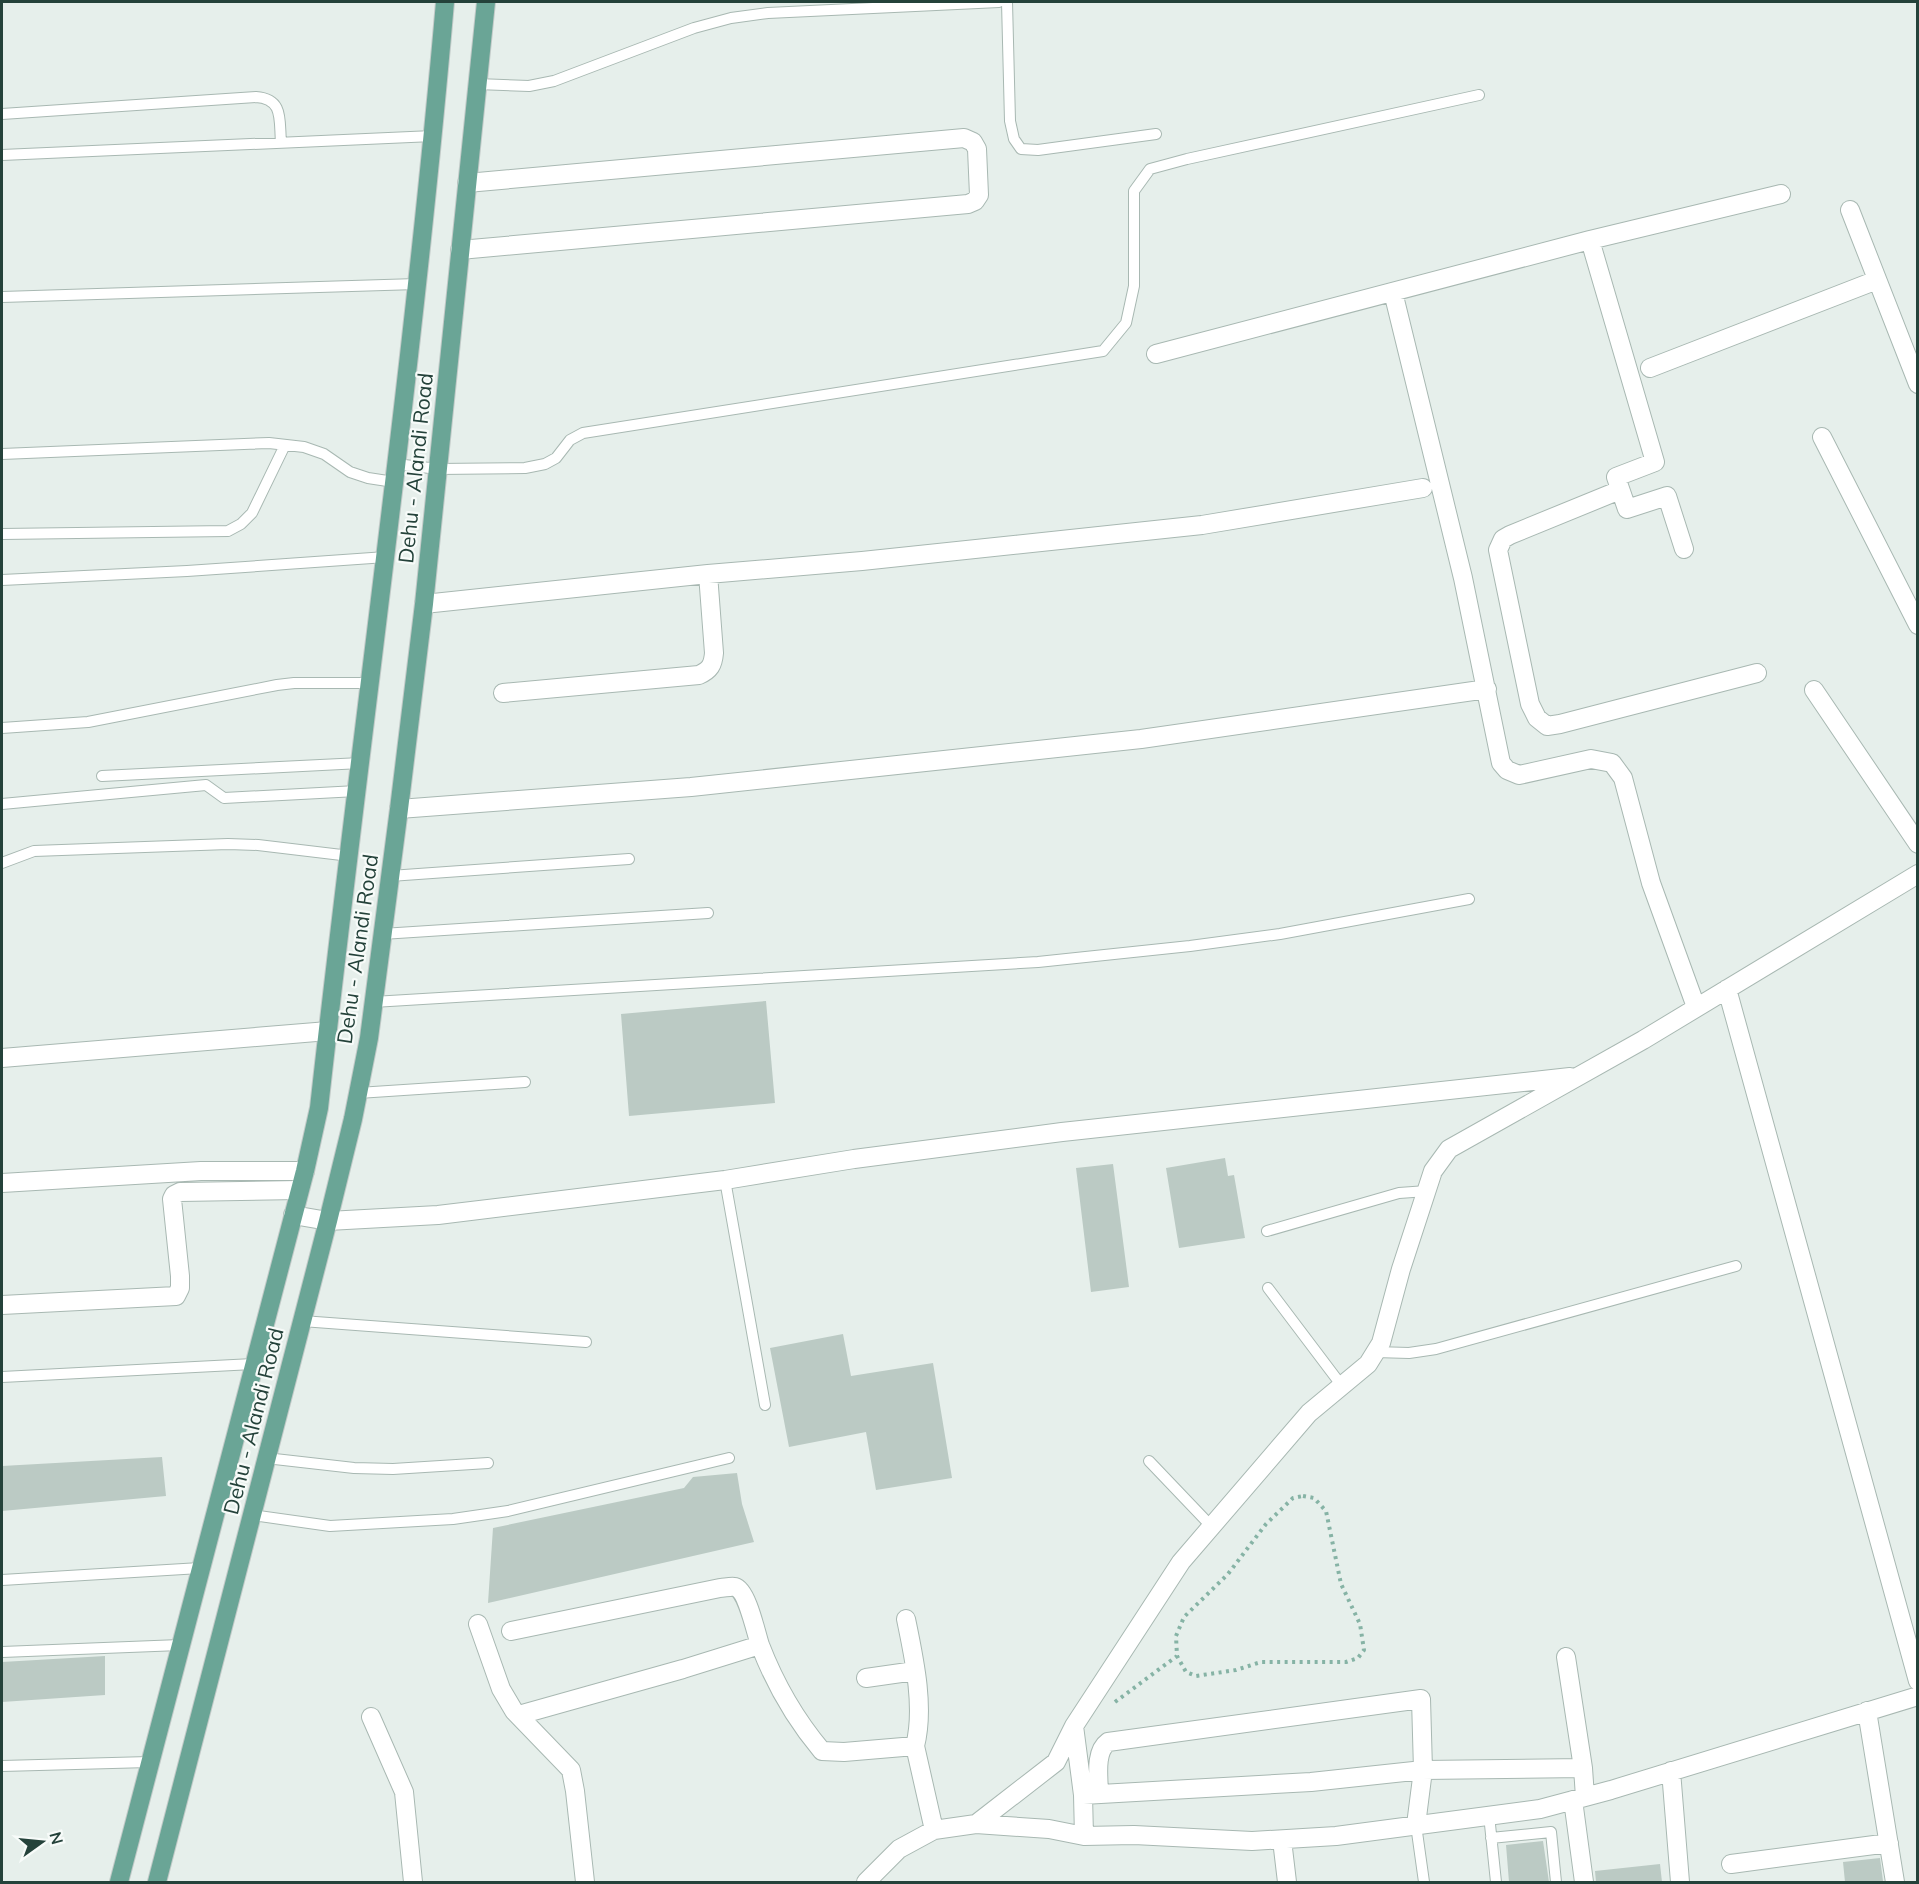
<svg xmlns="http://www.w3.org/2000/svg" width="1919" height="1884" viewBox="0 0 1919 1884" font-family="Mulish,sans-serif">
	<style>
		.building { fill: #bbcac4 }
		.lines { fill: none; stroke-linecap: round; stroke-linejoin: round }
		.service-casing { stroke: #a8b8b2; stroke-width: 12 }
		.minor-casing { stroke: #a8b8b2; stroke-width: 20 }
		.primary-casing { stroke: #c2cac8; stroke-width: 20 }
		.path { stroke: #86b3a5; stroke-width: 4; stroke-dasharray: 3 4.5; stroke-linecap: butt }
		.service { stroke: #fff; stroke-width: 10 }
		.minor { stroke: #fff; stroke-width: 18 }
		.primary { stroke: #6aa596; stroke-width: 18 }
		.labels { text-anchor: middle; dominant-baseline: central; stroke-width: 4.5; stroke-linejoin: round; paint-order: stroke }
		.street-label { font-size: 21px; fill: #24423a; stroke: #f7fbf9 }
	</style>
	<rect width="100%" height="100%" fill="#e6efeb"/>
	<!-- building -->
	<path class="building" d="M766,1001L775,1103L629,1116L621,1014Z
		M1225,1158L1228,1176L1234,1175L1245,1238L1179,1248L1166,1168Z
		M1113,1164L1129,1287L1091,1292L1076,1168Z
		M843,1334L851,1376L933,1363L952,1478L876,1490L866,1432L789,1447L770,1348Z
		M162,1457L166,1496L2,1511V1466Z
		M737,1473L742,1504L754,1542L488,1603L493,1528L684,1488L693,1477Z
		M105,1656V1695L2,1702V1662Z
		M1543,1841L1549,1882H1509L1506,1845Z
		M1880,1858L1883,1881L1845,1882L1843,1862Z
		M1660,1864L1662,1882H1596L1595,1871Z"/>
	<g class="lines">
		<!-- service casing -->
		<g class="service-casing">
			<path id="service" d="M1007,2L1010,121L1014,139L1021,149L1038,150L1156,134
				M477,84L529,86L554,81L694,28L731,18L768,13L999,2
				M2,114L256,97C284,99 279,120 281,142
				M2,155L433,136
				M2,297L417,284
				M2,454L269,443L304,447L324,454L350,472L368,478L394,482
				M396,464L438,469L525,468L545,464L556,458L570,440L583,433L1103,351L1126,323L1134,286V191L1150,169L1187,159L1479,95
				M2,534L228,531L241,524L252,513L285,445
				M2,580L187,571L386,557
				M2,728L88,722L277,685L294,683H370
				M102,776L361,763
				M2,804L206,785L224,798L357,791
				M2,863L34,851L228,844L258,845L350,856
				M390,876L629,859
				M382,934L708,913
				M373,1002L1038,962L1190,946L1280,934L1469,899
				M358,1093L525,1082
				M725,1180L765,1405
				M1267,1231L1399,1193L1427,1191
				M1268,1288L1342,1386
				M302,1321L586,1342
				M1375,1352L1409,1353L1436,1349L1736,1266
				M2,1377L253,1364
				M266,1458L354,1468L393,1469L488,1463
				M1149,1461L1211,1526
				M252,1515L330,1526L453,1519L508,1511L729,1458
				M2,1580L200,1568
				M2,1652L180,1645
				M2,1766L149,1762
				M1489,1815L1496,1882
				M1416,1825L1424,1882
				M1491,1838L1551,1832L1556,1882"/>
		</g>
		<!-- minor casing -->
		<g class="minor-casing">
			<path id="minor" d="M1850,210L1918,384
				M1590,240L1781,194
				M460,250L968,204L975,201L979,195L977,149L973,142L964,138L467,183
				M1393,292L1463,578L1501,763L1507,770L1519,775L1591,759L1612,763L1623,778L1651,883L1696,1007
				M1156,354L1590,240L1655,462L1616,477L1627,509L1667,496L1684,549
				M1650,368L1877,280
				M1822,437L1918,625
				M1620,490L1510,535L1503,539L1498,550L1530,704L1537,718L1547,726L1560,724L1757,673
				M424,604L708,574L862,561L1202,525L1423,488
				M1814,690L1918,844
				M503,693L699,675C710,670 713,665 714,653L708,574
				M399,809L691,787L1141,739L1487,689
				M1727,989L1918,1681
				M2,1058L328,1031
				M2,1183L201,1171H305
				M293,1215L328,1221L438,1215L725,1180L854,1159L1062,1132L1570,1077
				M2,1305L176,1296L180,1288V1276L172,1199L174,1195L180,1192L299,1190
				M906,1619C914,1658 925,1707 915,1746
				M478,1624L501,1689L514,1711L571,1770L575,1791L585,1882
				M511,1631L720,1588C724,1588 731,1586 735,1587C747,1590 756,1633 760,1645
				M1566,1657L1583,1768L1585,1797
				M866,1678L915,1671
				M1867,1711L1895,1882
				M519,1715L683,1669L760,1645C775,1684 795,1719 822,1751L844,1752L915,1746L934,1830
				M371,1717L404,1792L413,1882
				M1074,1726L1083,1795L1084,1836
				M1671,1771L1680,1882
				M1099,1794C1099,1779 1094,1752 1108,1742L1421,1699L1423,1770L1416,1825
				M1083,1795L1311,1782L1423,1770L1583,1768
				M1573,1800L1584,1882
				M976,1824L1056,1762L1074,1726L1181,1562L1309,1413L1368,1364L1381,1343L1401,1269L1433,1171L1449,1149L1643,1040L1918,874
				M1282,1840L1287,1882
				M1731,1864L1889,1843
				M866,1882L899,1849L934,1830L976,1824L1049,1829L1084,1836L1134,1835L1252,1841L1336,1836L1540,1809L1611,1790L1918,1696"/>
		</g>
		<!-- primary casing -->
		<g class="primary-casing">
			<path id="primary" d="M119,1882L305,1171L319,1108C360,739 413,372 445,2
				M157,1882L328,1221L353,1119L369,1038L399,809L424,604L486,2"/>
		</g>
		<!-- path -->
		<path class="path" d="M1303,1496L1314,1498L1326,1511L1341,1584L1360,1624L1364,1650L1358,1658L1346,1662H1261L1236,1670L1196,1676L1186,1672L1177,1656L1176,1636L1184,1617L1228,1574L1266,1524L1293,1498Z
			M1115,1702L1177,1656"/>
		<!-- service -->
		<use href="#service" class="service"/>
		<!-- minor -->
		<use href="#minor" class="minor"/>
		<!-- primary -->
		<use href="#primary" class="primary"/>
	</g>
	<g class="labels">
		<!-- street labels -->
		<g class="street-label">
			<text transform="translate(415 468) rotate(-84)">Dehu - Alandi Road</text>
			<text transform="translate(357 949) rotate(-82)">Dehu - Alandi Road</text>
			<text transform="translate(253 1421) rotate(-76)">Dehu - Alandi Road</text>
		</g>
	</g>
	<!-- border -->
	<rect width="1919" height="1884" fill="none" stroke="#24423a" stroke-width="6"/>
	<!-- north arrow -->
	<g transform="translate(42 1842) rotate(75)" stroke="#f7fbf9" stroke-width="4.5" paint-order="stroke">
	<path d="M0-4.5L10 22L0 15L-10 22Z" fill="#24423a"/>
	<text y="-9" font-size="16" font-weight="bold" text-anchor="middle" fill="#24423a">N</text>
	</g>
</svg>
